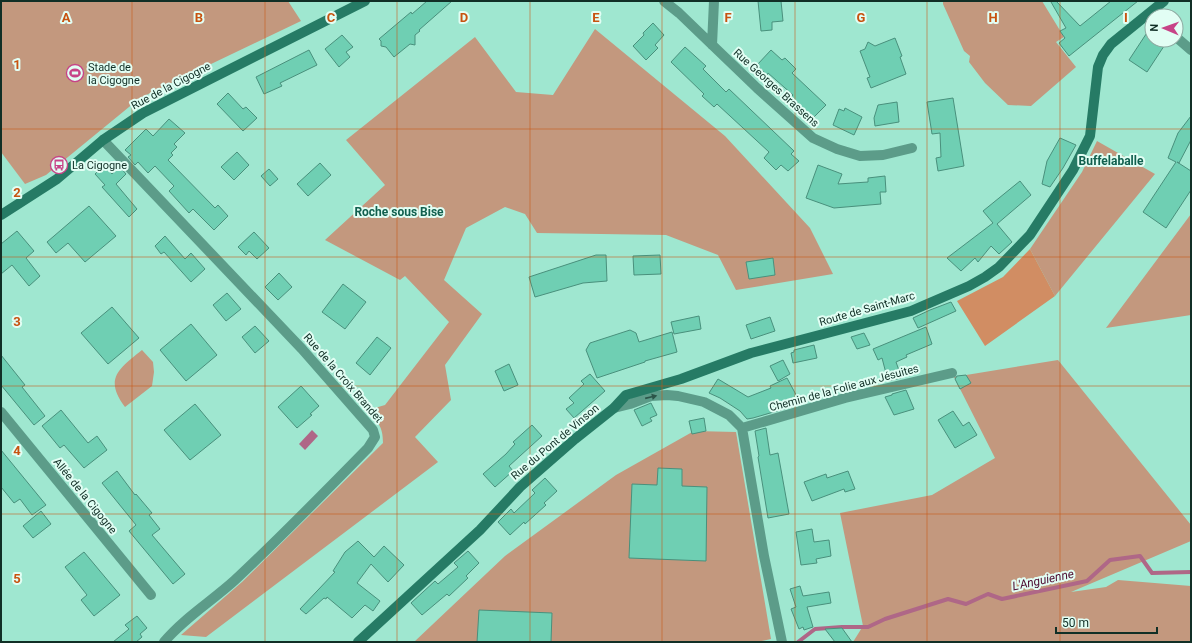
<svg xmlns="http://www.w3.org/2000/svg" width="1192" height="643" viewBox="0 0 1192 643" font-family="Roboto,sans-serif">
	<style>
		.green { fill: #c3987e }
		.forest { fill: #d18d63 }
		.water { fill: #af6787 }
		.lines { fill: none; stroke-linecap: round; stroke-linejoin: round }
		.stream { stroke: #af6787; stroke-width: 4 }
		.building { fill: #6fcfb3; stroke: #49907c }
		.street { stroke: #5c9c89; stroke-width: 10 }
		.secondary { stroke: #267b65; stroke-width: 10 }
		.oneway { fill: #2b5549 }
		.grid { fill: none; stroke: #c85310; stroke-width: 1; stroke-opacity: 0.55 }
		.labels { text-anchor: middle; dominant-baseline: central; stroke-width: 4; stroke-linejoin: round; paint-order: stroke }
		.poi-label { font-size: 11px; fill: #112f26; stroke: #e2fef4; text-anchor: start }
		.street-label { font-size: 11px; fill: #112f26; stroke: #e2fef4 }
		.neighbourhood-label { font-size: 12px; font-weight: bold; fill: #11604e; stroke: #e2fef4 }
		.water-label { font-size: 12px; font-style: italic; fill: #4d092f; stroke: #e2fef4 }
		.grid-label { font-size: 13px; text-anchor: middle; font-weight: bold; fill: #c85310; stroke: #e2fef4; stroke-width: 4; stroke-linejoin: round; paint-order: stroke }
	</style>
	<rect width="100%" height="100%" fill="#9fe7d0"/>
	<!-- green -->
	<path class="green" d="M1,1H288L301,21L140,98L46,175L25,184L1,152Z
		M943,1H1042L1064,37L1056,42L1076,67L1031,106L1008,105L985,83L969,62L970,56L964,51L943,4Z
		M595,29L725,136L810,228L833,274L736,290L718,255L666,235L537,233L525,214L505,207L466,228L444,280L482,314L445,365L451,400L415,437L438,462L206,637L181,635L242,582L383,443C383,426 378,423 368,410L385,405L449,322L405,276L400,280L325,240L385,185L346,140L475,37L516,92L553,95Z
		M1097,141L1155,174L1055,296L1030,249L1082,172Z
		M1191,214V315L1106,328Z
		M142,350L153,362L154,372L152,386L125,407C103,378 120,368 142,350Z
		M1058,360L1191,525V541L1071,592L1106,587L1118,580L1191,586V642H853L863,626L840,513L932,495L995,458L954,377Z
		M694,431L736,432L771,639L757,642H414L505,556L616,475Z"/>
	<!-- forest -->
	<path class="forest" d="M1030,249L1055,296L985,346L957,301L1003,277Z"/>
	<!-- water -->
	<path class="water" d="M312,430L318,436L305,450L299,444Z"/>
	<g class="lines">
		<!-- stream -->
		<path class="stream" d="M798,642L815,629L842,627H868L885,619L948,599L966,604L988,594L1002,599L1087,581L1110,560L1140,556L1152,573L1191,572"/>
	</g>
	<!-- building -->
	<path class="building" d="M427,1H452L419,30L420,31L415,35V45L410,44L394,57L386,47L381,46V41L379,39L411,12L412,14Z
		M758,1H781L783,21L772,22V30L761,31Z
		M1052,1H1056L1080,26L1111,1H1138L1069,56L1059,43L1065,38L1060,31L1066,28L1051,2Z
		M653,23L664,35L655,45L658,48L646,60L633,46L644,35L643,33Z
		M1152,25V40H1168L1147,72L1129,60Z
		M342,35L353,47L346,52L350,57L339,67L325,49Z
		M895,38L902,56L900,57L906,74L871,88L867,78L870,77L860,51L865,49L868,42L875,46Z
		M685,47L706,66L703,69L726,92L729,89L794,151L791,154L799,161L788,171L781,165L776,170L764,158L769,152L717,104L714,107L702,96L704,94L671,62Z
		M309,50L317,65L280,83L282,86L264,94L256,77Z
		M771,50L782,60L785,58L796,69L792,73L826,105L813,118L791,97L793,95L768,73L767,75L757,65Z
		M228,93L243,109L246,107L257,118L243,131L217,104Z
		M953,98L964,166L938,171L936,158L941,157L940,133L932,134L927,102Z
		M897,102L899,122L875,126L874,118L878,105Z
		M845,108L862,117L854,135L833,125L839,109L844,111Z
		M1191,116V140L1179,163L1177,162L1191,171V190L1166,228L1143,212L1176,162L1168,158L1178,133Z
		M169,119L185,133L174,144L177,147L171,153L173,155L168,160L215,208L218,205L228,216L214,230L193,209L189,213L169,191L174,186L155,166L148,173L138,162L135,165L128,157L131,155L125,150L146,129L153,136Z
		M1060,138L1076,145L1063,168L1050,187L1042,184L1047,161Z
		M237,152L249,165L234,180L221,167Z
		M320,163L331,175L308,196L297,184Z
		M104,165L112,174L119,166L126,174L116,184L137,209L129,217L102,187L105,185L95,174Z
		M818,165L842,174L838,184L868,182V178L885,176L886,192H880L881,204L834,208L806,198Z
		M269,169L278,179L270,186L261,176Z
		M1020,181L1031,195L997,224L1012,242L999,254L991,246L978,262L975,258L961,271L947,258L993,223L983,211Z
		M89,206L116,236L85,262L68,243L56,253L47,242Z
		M17,231L34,251L26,258L40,276L29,286L12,265L1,274V244Z
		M254,232L269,248L257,259L249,251L246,255L238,247Z
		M165,236L185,259L191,253L205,269L191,282L164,252L161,254L155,246Z
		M596,255H606L607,281L583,283L535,297L529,277Z
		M660,255L661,274L634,275L633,256Z
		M773,258L775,275L749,279L746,262Z
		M279,273L292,287L278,300L265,287Z
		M343,284L366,302L345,329L322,312Z
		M227,293L241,309L226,321L213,305Z
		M951,302L956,311L918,328L913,318L930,310Z
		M112,307L139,338L108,364L81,333Z
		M699,316L701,329L674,334L671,322Z
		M770,317L775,331L751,339L746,325Z
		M191,324L217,355L186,381L160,350Z
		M255,326L269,341L255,353L242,337Z
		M926,327L932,344L906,355L907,357L896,362L901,376H900L901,378L888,381L882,358L878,360L873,349Z
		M630,330L636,333L639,342L672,332L677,352L645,361V362L597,378L586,350L590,343Z
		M864,333L870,345L857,349L851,337Z
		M377,337L391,348L370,375L356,363Z
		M814,345L817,358L793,363L791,353L794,352V350Z
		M1,355L25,385L22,387L45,416L34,425L1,385Z
		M783,360L790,374L778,381L770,366Z
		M509,364L518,385L504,391L495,371Z
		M590,374L605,391L574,418L566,409L574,403L569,398L584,384L581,381Z
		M966,375L971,383L960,389L955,379L957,376Z
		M787,378L801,404L753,418L747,419L740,411L720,398L709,393L718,379L748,397L771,388L770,386Z
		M301,386L319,406L310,414L312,415L297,428L278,407Z
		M906,390L914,409L894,415L885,397L892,395V394Z
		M651,403L657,415L650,418L652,421L642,426L634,410Z
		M195,404L221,435L190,460L164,430Z
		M61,410L88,443L97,436L107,450L84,468L64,445L60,448L42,426Z
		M953,411L963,426L969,422L977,435L955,448L938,420Z
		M704,418L706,431L692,434L689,421Z
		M532,425L542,436L509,466L513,471L495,487L483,474L506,454L515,444L513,442Z
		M766,428L770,455L778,453L789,514L768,518L758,457L759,456L755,431Z
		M1,450L46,505L32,515L20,499L14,503L1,487Z
		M658,468L682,469V486L707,487L706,561L629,558L632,484L657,485Z
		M117,471L135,495L136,494L152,513L149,515L160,529L152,535L185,574L173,584L129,531L136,525L102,483Z
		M848,471L855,489L845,492L844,489L812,501L804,482L826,474L827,478Z
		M545,478L557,491L544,503L546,505L525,524L524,522L510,535L498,522L511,509L514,513L535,493L532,490Z
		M41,511L51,524L33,538L23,526Z
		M812,529L814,542L829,540L831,556L816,559L817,563L801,565L796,532Z
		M358,541L374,557L384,546L404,565L388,582L371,564L357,583L380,601L373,611L365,605L352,618L327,597L326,599L324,598L306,614L300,609L335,572L333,571L345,552Z
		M468,551L479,563L466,576L468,578L449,596L447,594L422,615L411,603L435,581L438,584L458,567L454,563Z
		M84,552L120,595L94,616L81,600L87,595L65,567Z
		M800,586L803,596L829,592L831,603L807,607L813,627L804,630L803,627L799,629L791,609L796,607L790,589Z
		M479,610L552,613L551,642H477Z
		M137,616L147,628L140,634L142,637L136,642H113L129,629L125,625Z
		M842,628L852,642H835L825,629Z"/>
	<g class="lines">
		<!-- street -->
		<path class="street" d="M664,1L679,13L757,88L813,138L837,149L860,156L883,155L912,148
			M1176,37L1191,50
			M712,45L714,1
			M103,140L302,349L373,430L375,437L368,448C324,493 281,537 235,580C212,601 184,618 164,642
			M614,408L630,404L651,396L667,395L678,396L704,402L729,415L742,428L764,556L782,642
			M1,412L151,595
			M742,428L845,398L952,373"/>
		<!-- secondary -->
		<path class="secondary" d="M1,215L57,179L103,140L143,113L365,1
			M358,642L480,530L520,487L575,439L614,408L626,395L681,379L751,353L911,311L969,286L985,277L999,267L1030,235L1073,170L1090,136L1098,67L1103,55L1111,44L1164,1"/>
	</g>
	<!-- one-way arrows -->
	<defs><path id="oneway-solid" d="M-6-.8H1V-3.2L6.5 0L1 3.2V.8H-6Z"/></defs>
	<use class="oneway" href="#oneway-solid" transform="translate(651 397) rotate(-13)"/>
	<!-- grid -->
	<path class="grid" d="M132,1V642M265,1V642M397,1V642M530,1V642M662,1V642M795,1V642M927,1V642M1060,1V642M1,129H1191M1,257H1191M1,386H1191M1,514H1191"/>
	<!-- icons -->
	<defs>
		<g id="stadium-ring" transform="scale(0.9)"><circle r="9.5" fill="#e2fef4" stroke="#c74387" stroke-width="1.5"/><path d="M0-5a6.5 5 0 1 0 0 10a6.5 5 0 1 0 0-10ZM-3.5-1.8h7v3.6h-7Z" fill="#c74387"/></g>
		<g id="bus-ring" transform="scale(0.9)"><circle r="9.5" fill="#e2fef4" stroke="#c74387" stroke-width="1.5"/><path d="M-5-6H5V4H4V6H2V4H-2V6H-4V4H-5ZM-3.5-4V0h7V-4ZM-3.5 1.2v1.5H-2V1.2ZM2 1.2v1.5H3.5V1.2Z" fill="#c74387"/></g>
	</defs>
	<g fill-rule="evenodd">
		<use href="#stadium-ring" x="75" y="73"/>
		<use href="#bus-ring" x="59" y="165"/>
	</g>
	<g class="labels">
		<!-- poi labels -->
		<g class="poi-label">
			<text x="88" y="67">Stade de<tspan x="88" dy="13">la Cigogne</tspan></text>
			<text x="72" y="165">La Cigogne</text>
		</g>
		<!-- street labels -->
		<g class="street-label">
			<text transform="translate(171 86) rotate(-28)">Rue de la Cigogne</text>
			<text transform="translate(776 88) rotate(42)">Rue Georges Brassens</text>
			<text transform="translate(867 309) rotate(-16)">Route de Saint-Marc</text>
			<text transform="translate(343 378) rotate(49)">Rue de la Croix Brandet</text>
			<text transform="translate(844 388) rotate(-15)">Chemin de la Folie aux Jésuites</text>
			<text transform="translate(555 442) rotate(-40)">Rue du Pont de Vinson</text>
			<text transform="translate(85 496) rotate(51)">Allée de la Cigogne</text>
		</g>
		<!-- neighbourhood labels -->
		<g class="neighbourhood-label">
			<text x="1111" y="161">Buffelaballe</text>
			<text x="399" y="212">Roche sous Bise</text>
		</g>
		<!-- water labels -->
		<g class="water-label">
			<text transform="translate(1043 580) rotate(-12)">L'Anguienne</text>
		</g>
	</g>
	<g class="grid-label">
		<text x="66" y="22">A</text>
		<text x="199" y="22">B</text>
		<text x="331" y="22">C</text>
		<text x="464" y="22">D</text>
		<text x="596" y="22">E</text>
		<text x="728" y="22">F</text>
		<text x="861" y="22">G</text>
		<text x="993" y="22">H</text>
		<text x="1126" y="22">I</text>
		<text x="17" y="69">1</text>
		<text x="17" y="197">2</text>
		<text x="17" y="326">3</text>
		<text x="17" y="455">4</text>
		<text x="17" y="583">5</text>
	</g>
	<!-- border -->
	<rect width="1192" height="643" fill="none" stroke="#112f26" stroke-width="4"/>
	<!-- north arrow -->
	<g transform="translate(1164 28) rotate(272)"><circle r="19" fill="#e2fef4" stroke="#8eaba2"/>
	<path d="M0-3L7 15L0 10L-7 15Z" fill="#c74387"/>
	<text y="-6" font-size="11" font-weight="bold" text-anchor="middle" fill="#112f26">N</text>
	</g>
	<!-- scale -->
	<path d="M1056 627v6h101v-6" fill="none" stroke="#112f26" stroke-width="2"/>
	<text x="1062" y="627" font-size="12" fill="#112f26" stroke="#e2fef4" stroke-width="3" paint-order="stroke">50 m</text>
</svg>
